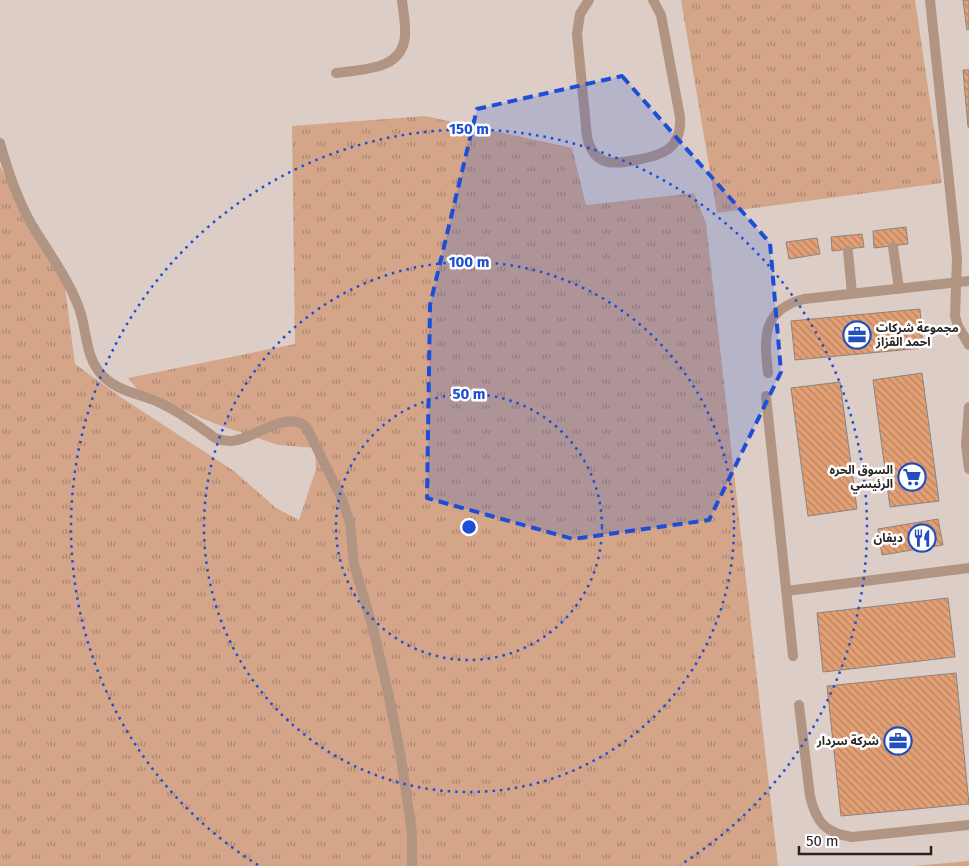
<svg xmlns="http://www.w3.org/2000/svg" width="969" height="866" viewBox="0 0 969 866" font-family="'Fira Sans','Noto Sans Arabic',sans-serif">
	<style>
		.built { fill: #dccec6 }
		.grass { fill: url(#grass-tufts) }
		.building { fill: url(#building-back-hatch); stroke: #8b8480 }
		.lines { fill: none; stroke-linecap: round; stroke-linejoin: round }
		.lane { stroke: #b29482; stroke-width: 10 }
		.marked { fill: #1d4ed8; fill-opacity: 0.2; stroke: #1d4ed8; stroke-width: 4; stroke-dasharray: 10 6; stroke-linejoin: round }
		.ring { fill: none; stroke: #1d4ed8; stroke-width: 2.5; stroke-dasharray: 2.5 5 }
		.labels { text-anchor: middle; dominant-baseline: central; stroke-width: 5; stroke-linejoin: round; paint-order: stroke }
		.poi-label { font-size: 12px; font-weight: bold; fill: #272523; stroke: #fff; text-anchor: end }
		.centre { fill: #1d4ed8; stroke: #fff; stroke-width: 2.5 }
		.ring-label { font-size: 15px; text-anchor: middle; font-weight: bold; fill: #1d4ed8; stroke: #fff; stroke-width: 5; stroke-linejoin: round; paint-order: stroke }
	</style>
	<defs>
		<pattern id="grass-tufts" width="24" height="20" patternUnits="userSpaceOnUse" patternTransform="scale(1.25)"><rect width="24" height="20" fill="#d4a588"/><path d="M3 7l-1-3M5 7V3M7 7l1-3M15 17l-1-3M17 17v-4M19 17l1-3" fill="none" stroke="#ac866f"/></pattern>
		<pattern id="building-back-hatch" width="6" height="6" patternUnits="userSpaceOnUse" patternTransform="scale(1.25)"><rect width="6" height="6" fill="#e3a075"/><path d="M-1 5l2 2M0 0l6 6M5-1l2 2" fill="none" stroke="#b88260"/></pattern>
	</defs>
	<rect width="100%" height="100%" fill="#e4ddd9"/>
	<!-- built -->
	<path class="built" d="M0,0H969V866H0Z"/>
	<!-- grass -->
	<path class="grass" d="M681,0H915L942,183L717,213Z
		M425,116L572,148L586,205L694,193L706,223L778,866H0V166L39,244L64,280L75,364L122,398L234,471L276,508L299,520L316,469L315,448L278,445L216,424L138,390L128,378L295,344L292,126Z
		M969,861V866H913Z"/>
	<!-- building -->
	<path class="building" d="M963,0H969V29L967,30Z
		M963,70H969V127H968Z
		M906,227L908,244L874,248L873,231Z
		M862,234L864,247L832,251L831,237Z
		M817,238L820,254L789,259L786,242Z
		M920,309L923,348L795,360L791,321Z
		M922,373L939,501L890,507L873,380Z
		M840,382L857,509L808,516L791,388Z
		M938,519L943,545L882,555L878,529Z
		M948,598L955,657L823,672L817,613Z
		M956,673L969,804L841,816L827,686Z"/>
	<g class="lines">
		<!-- lane -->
		<path class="lane" d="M589,0L580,14L577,34L587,137C594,166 612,165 636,160C663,155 682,149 680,117L661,15L653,0
			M930,0L955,238L957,259L955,316L958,326L969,345
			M336,73C362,69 402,71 405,36C406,24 403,11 402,0
			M0,143C8,172 17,199 32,225C48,252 68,278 79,308C88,332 84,359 105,378C119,391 139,394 156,401C178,411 196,424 215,438C220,440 224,441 230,441C253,441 288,407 307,428L342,499L350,523L354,564L374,632L388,692L400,752L412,832V866
			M893,247L899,289
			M848,251L852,294
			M768,373C764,336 762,310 804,299L969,281
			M766,396L793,656
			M969,407L966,445L969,469
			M786,591L969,568
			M799,705L810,796C816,822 825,833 852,837L969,825"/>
	</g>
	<!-- marked area -->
	<path class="marked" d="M622,76L770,243L781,372L709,520L573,539L427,498L430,305L477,109Z"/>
	<!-- distance rings -->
	<g class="ring">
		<circle cx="469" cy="527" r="133"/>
		<circle cx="469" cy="527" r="265"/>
		<path d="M258 865A398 398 0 1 1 680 865"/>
	</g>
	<!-- icons -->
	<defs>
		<g id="office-ring" transform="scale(1.4375)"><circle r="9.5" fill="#fff" stroke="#2150be" stroke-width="1.5"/><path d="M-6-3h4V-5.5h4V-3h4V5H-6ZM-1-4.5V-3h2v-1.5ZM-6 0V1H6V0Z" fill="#2150be"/></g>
		<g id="supermarket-ring" transform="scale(1.4375)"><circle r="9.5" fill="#fff" stroke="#2150be" stroke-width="1.5"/><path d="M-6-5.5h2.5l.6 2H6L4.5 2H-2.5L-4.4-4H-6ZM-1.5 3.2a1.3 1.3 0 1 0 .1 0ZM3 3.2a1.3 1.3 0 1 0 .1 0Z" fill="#2150be"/></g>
		<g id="restaurant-ring" transform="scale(1.4375)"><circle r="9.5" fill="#fff" stroke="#2150be" stroke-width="1.5"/><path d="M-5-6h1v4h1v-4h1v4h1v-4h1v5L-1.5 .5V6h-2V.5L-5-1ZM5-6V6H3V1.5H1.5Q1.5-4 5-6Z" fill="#2150be"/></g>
	</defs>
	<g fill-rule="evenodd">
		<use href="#office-ring" x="857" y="335"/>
		<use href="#supermarket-ring" x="912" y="477"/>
		<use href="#restaurant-ring" x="922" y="538"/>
		<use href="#office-ring" x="898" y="741"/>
	</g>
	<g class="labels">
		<!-- poi labels -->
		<g class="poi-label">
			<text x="876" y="328" text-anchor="start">مجموعة شركات<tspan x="876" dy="14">احمد القزاز</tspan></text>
			<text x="893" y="470">السوق الحره<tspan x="893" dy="14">الرئيسي</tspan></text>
			<text x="903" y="538">ديفان</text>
			<text x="879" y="741">شركة سردار</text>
		</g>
	</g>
	<circle cx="469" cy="527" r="8" class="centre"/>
	<g class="ring-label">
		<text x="469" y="134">150 m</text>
		<text x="469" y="267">100 m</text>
		<text x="469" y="399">50 m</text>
	</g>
	<!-- scale -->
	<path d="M799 846v8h132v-8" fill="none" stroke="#272523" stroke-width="2.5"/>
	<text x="806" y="846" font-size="15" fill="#272523" stroke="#ffffff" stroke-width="4" paint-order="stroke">50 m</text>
</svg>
